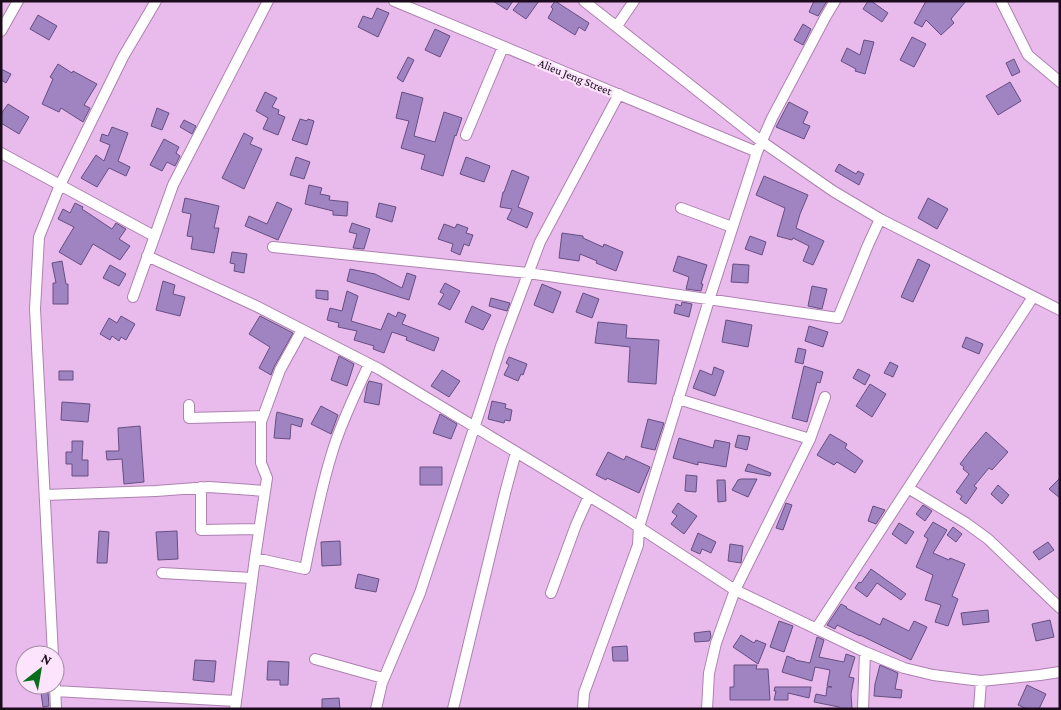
<svg xmlns="http://www.w3.org/2000/svg" width="1061" height="710" viewBox="0 0 1061 710" font-family="'Crimson Pro',serif">
	<style>
		.building { fill: #9f84c1; stroke: #664e82 }
		.lines { fill: none; stroke-linecap: round; stroke-linejoin: round }
		.minor-casing { stroke: #ae81b1; stroke-width: 12 }
		.minor { stroke: #fff; stroke-width: 10 }
		.labels { text-anchor: middle; dominant-baseline: central; stroke-width: 4.5; stroke-linejoin: round; paint-order: stroke }
		.street-label { font-size: 12px; fill: #1b0b1d; stroke: #fce4fd }
	</style>
	<rect width="100%" height="100%" fill="#e9baec"/>
	<!-- building -->
	<path class="building" d="M493,1H513L507,10Z
		M520,1H539L526,19L513,10Z
		M555,1L589,23L585,31L579,27L575,35L548,18L553,9L551,7Z
		M814,1H827L818,16L809,12Z
		M868,1H871L888,13L882,22L863,9Z
		M926,1H966L951,19L954,23L941,35L926,20L922,27L914,23Z
		M377,8L389,13L378,37L358,27L363,16L372,19Z
		M38,15L57,26L49,40L30,29Z
		M803,24L811,29L803,45L794,40Z
		M435,29L450,36L440,57L425,50Z
		M912,37L926,44L914,67L900,60Z
		M864,40L874,42L865,74L855,71L856,69L841,61L847,48L860,55Z
		M408,57L414,60L403,82L397,78Z
		M1014,59L1020,72L1012,76L1006,63Z
		M58,64L72,73L73,71L97,84L84,105L90,108L83,122L61,108L59,112L42,104L53,79L50,77Z
		M1,69L11,74L6,83L1,80Z
		M1010,82L1021,101L998,115L986,96Z
		M265,92L277,98L272,107L279,110L278,114L285,117L278,135L263,129L268,118L256,111Z
		M402,92L423,98L414,136L435,142L444,112L462,118L456,136L455,135L443,176L421,169L425,155L401,148L409,121L396,118Z
		M789,102L808,112L803,123L810,126L804,139L776,127Z
		M8,104L29,117L19,134L1,123V114Z
		M157,108L169,113L162,130L151,126Z
		M300,119L307,121L308,119L314,121L307,145L292,140Z
		M184,120L196,126L192,134L180,127Z
		M112,127L128,133L118,161L130,167L126,176L109,168L97,187L81,178L96,155L104,161L110,145L100,141L102,134L108,136Z
		M244,133L253,138L250,144L262,149L244,189L222,178Z
		M164,139L179,147L176,153L180,156L175,166L167,162L162,171L150,165Z
		M296,157L310,162L304,179L290,175Z
		M466,157L490,166L484,182L460,174Z
		M839,164L856,174L858,171L864,174L859,185L835,171Z
		M512,170L529,177L518,207L533,213L527,228L507,219L512,209L500,207L503,192H504Z
		M764,176L808,195L800,214L796,228L824,241L813,265L803,261L809,246L793,238L792,240L777,236L785,208L756,195Z
		M309,185L322,188L320,194L330,196L329,200L348,202L347,216L333,215V211L305,204Z
		M185,198L219,206L214,228H219L214,253L191,249L193,237L187,236L191,214L182,212Z
		M928,198L948,209L937,229L918,218Z
		M277,202L292,209L278,240L245,226L249,216L267,224Z
		M75,203L83,207L82,209L112,229L116,223L126,229L119,239L130,246L120,260L93,244L81,265L59,252L74,227L58,219L63,209L70,213Z
		M379,203L396,207L392,222L376,217Z
		M352,223L370,229L364,249L353,248L357,234L349,232Z
		M444,224L455,228L457,224L468,228L466,233L473,235L469,246L464,244L460,255L451,251L453,244L438,239Z
		M562,233L583,236V238L603,247L604,244L623,252L616,271L596,263L597,261L580,254L579,261L559,258Z
		M750,236L766,242L762,255L745,249Z
		M232,252L247,254L244,273L234,271L235,264L230,263Z
		M678,256L707,265L701,284H703L701,291L686,289L689,277L673,271Z
		M918,259L930,265L913,302L901,297Z
		M62,261L66,284H68V304H53V283H56L52,263Z
		M733,264L749,265L748,283L731,282Z
		M110,265L126,274L119,286L103,278Z
		M350,269L375,274L402,288L407,273L416,276L409,300L347,281Z
		M163,281L175,285L173,294L185,297L180,316L156,310Z
		M445,283L460,291L450,310L438,304L444,294L440,292Z
		M542,284L561,292L553,313L534,305Z
		M812,286L827,289L822,309L808,306Z
		M316,290L328,291V300L316,298Z
		M347,291L358,296L351,321L381,330L388,313L396,317L398,312L406,315L402,324L439,338L434,351L406,340L407,337L392,332L384,353L373,349L374,346L354,340L357,331L338,327L339,323L327,320L330,308L342,311Z
		M583,293L599,299L592,318L576,312Z
		M491,298L510,303L507,311L489,306Z
		M682,302L692,304L689,317L674,313L676,304L681,306Z
		M472,306L491,315L483,330L465,322Z
		M121,316L135,324L126,340L121,337L119,341L112,336L110,340L100,334L109,318L117,323Z
		M260,316L293,333L274,367L271,375L259,368L270,347L249,334Z
		M726,320L752,325L748,347L722,342Z
		M598,322L627,325L626,338L659,340L656,384L628,382L630,347L595,343Z
		M809,326L828,332L823,347L805,341Z
		M966,337L983,344L979,354L962,347Z
		M798,348L806,350L803,364L795,362Z
		M339,356L354,364L347,386L331,380Z
		M509,357L527,364L523,375L521,374L518,381L504,375L509,365L506,363Z
		M890,362L898,366L893,377L884,373Z
		M804,366L823,372L820,383L817,382L807,422L792,418Z
		M714,367L724,371L715,396L693,388L700,370L712,375Z
		M858,369L870,375L865,385L853,378Z
		M442,370L460,381L449,397L431,386Z
		M59,371H73V380H59Z
		M369,381L382,384L379,405L364,402L367,386Z
		M870,384L886,394L872,417L856,406Z
		M492,401L506,404L505,408L512,410L510,421L505,420L504,423L488,419Z
		M62,402L90,404L88,422L61,420Z
		M321,406L338,415L331,434L311,424Z
		M277,412L303,419L301,427L291,424L290,439L274,438L276,418Z
		M440,414L457,424L451,439L433,433Z
		M648,419L664,423L655,450L641,447Z
		M140,426L144,482L124,484L122,459L107,460L106,451H119L118,428Z
		M986,432L1008,452L992,470L989,468L974,486L977,488L966,504L960,499L962,496L956,492L969,474L963,469L964,467L960,464L970,451Z
		M830,434L847,444L845,448L863,461L855,473L837,462L834,465L817,455Z
		M738,435L750,437L747,450L735,447Z
		M679,438L713,448L715,440L730,443L726,467L698,462V465L673,458Z
		M72,441H83L82,460H88V476H72V464H66V452H72Z
		M608,452L624,460L626,456L650,467L639,493L607,478L606,480L596,475Z
		M748,464L771,473L770,476L745,471Z
		M420,467H442V485H420Z
		M686,475L697,476L696,492L685,491Z
		M1060,478V498L1049,489Z
		M741,479H757L748,497L732,490L738,480Z
		M717,480H725L726,501L718,502Z
		M998,485L1009,495L1002,504L991,494Z
		M678,503L697,516L684,534L671,524L677,516L672,512Z
		M786,503L792,505L783,530L776,528Z
		M923,505L932,511L925,521L916,514Z
		M873,506L885,510L876,524L868,521Z
		M933,522L947,530L933,553L949,560L950,558L965,564L952,596L958,599L948,626L935,622L941,605L925,600L933,575L916,567L928,539L924,536Z
		M899,523L914,532L906,544L892,534Z
		M953,527L962,534L956,542L947,535Z
		M99,531L109,532L107,563H97Z
		M177,531L178,559L158,560L156,532Z
		M698,533L716,542L711,553L702,549L700,554L691,550Z
		M340,541L341,565L322,566L321,542Z
		M1048,542L1054,550L1039,560L1033,552Z
		M730,544L743,546L741,563L728,561Z
		M871,569L906,594L901,600L877,583L867,597L855,588L859,582L861,583Z
		M358,574L379,579L376,592L355,588Z
		M841,604L847,607L846,608L880,625L883,618L909,631L914,621L927,627L911,660L860,635V636L837,625L835,629L827,625Z
		M988,610L989,622L963,625L961,613Z
		M1050,620L1054,637L1036,641L1032,624Z
		M779,621L793,626L784,652L770,647Z
		M710,631L711,637L709,641L695,642L694,633Z
		M741,635L754,643L756,640L766,644L758,664L733,647Z
		M817,637L824,640L819,657L844,662L846,654L855,657L849,677L854,678L851,694L852,709H839V707L814,702L816,694L826,696L827,687H832L827,686L830,670L815,667L812,681L782,672L787,656L795,659V660L810,663Z
		M627,646L628,661H613L612,647Z
		M195,660L216,661L214,682L193,680Z
		M268,661L289,662L288,685H280V680H267Z
		M734,665H757L756,669H768L770,700H730V687H734Z
		M880,665L898,673L895,689L902,690L901,698L874,696L875,684Z
		M1027,685L1046,694L1039,709H1027L1018,705Z
		M775,687H811L809,698L788,693V700H774L776,691H774Z
		M48,692L49,706L43,707L41,693Z
		M339,698L340,709H322V699Z"/>
	<g class="lines">
		<!-- minor casing -->
		<g class="minor-casing">
			<path id="minor" d="M394,1L757,152
				M584,1L761,141L833,191L880,219L1060,310
				M1001,1L1028,55L1060,82
				M617,26L634,1
				M1,31L18,1
				M466,135L503,47
				M1,153L154,236
				M681,208L732,227
				M273,247L528,273L838,318L868,245L880,219
				M147,256L256,306L379,369L625,518L735,590L865,652L904,668L933,675L981,681L1040,675L1060,672
				M133,297L173,185L268,1
				M678,399L810,439
				M189,405V418L263,416
				M201,487V530L259,529
				M908,488L966,523L988,539L1060,608
				M45,495L156,491L209,487L265,491
				M255,558L305,569C313,530 320,491 332,453C341,422 356,393 369,364
				M162,573L252,578
				M551,593L576,525L589,496
				M816,629L1033,297
				M53,655L35,309L39,237L60,185L123,57L156,1
				M315,659L383,678
				M55,686L56,709
				M55,691L236,701
				M235,709L255,558L267,478L261,463V422L280,370L302,330
				M376,709L382,683L420,593L501,346L540,242L619,94
				M453,709L505,493L516,452
				M583,709L584,693L638,545L639,527L709,300L757,152L772,118L826,16L835,1
				M707,709L709,673L716,643L735,590L810,439L825,397
				M863,709L865,652
				M979,709L981,681"/>
		</g>
		<!-- minor -->
		<use href="#minor" class="minor"/>
	</g>
	<g class="labels">
		<!-- street labels -->
		<g class="street-label">
			<text transform="translate(575 77) rotate(22)">Alieu Jeng Street</text>
		</g>
	</g>
	<!-- border -->
	<rect width="1061" height="710" fill="none" stroke="#1b0b1d" stroke-width="5"/>
	<!-- north arrow -->
	<g transform="translate(40 670) rotate(31)"><circle r="24" fill="#fce4fd" stroke="#a28da3"/>
	<path d="M0-4L9 19L0 12L-9 19Z" fill="#096d1b"/>
	<text y="-8" font-size="14" font-weight="bold" text-anchor="middle" fill="#1b0b1d">N</text>
	</g>
</svg>
